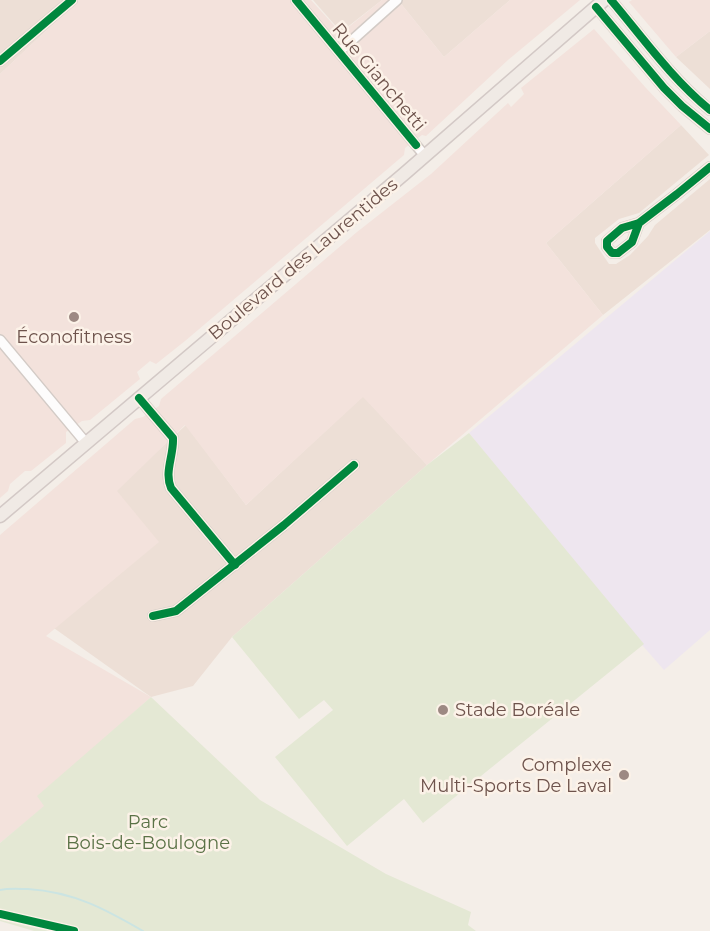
<svg xmlns="http://www.w3.org/2000/svg" width="710" height="931" viewBox="0 0 710 931" font-family="Montserrat,sans-serif">
	<style>
		.residential { fill: #eddfd6 }
		.commercial { fill: #f3e2dc }
		.education { fill: #eee6ef }
		.green { fill: #e4e8d4 }
		.lines { fill: none; stroke-linecap: round; stroke-linejoin: round }
		.stream { stroke: #cbe4e2; stroke-width: 2 }
		.minor-casing { stroke: #d3cbc6; stroke-width: 12 }
		.major-casing { stroke: #d3c9c6; stroke-width: 15 }
		.minor { stroke: #fdfcfc; stroke-width: 9 }
		.major { stroke: #f0eae5; stroke-width: 12 }
		.cycleway-casing { stroke: #fcf2e8; stroke-width: 11 }
		.cycleway { stroke: #00873e; stroke-width: 8 }
		.poi-dot { fill: #9d8983; stroke: #fcf2e8; stroke-width: 2 }
		.labels { text-anchor: middle; dominant-baseline: central; stroke-width: 5; stroke-linejoin: round; paint-order: stroke }
		.street-label { font-size: 18px; fill: #6e534c; stroke: #fcf2e8 }
		.poi-label { font-size: 18px; fill: #6e534c; stroke: #fcf2e8 }
		.park-label { font-size: 18px; fill: #5a7246; stroke: #fcf2e8 }
	</style>
	<rect width="100%" height="100%" fill="#f4eee8"/>
	<!-- residential -->
	<path class="residential" d="M0,0H79L0,74Z
		M313,0H382L341,32Z
		M398,0H510L444,57Z
		M710,31V89L676,57Z
		M681,125L709,155L639,213L619,219L595,238V243L609,264H616L630,255L648,236L655,225L710,179V230L603,315L546,243Z
		M363,396L427,465L232,637L193,686L151,697L51,626L111,493L186,425L246,505Z"/>
	<!-- commercial -->
	<path class="commercial" d="M79,0H311L341,33L382,0H398L444,57L510,0H580L508,60L426,136L422,135L405,148L404,155L185,341L156,364L150,361L137,372L140,379L90,420L82,421L66,432V443L31,471H25L10,484L8,491L0,498V74Z
		M632,0H710V31L676,57L629,2Z
		M594,29L646,88L681,125L546,243L603,315L427,465L363,397L246,505L185,425L117,491L159,542L46,636L151,697L39,797L45,806L0,843V535L135,419L143,417L159,406L161,399L357,232L431,174L508,103L511,107L524,94L521,88Z"/>
	<!-- education -->
	<path class="education" d="M710,231V630L664,670L615,614L469,433Z"/>
	<!-- green -->
	<path class="green" d="M469,433L644,644L423,823L404,799L347,846L275,757L333,710L324,700L299,719L232,637L427,465Z
		M151,697L260,800L386,874L471,912L468,925L476,931H34L0,921V843L44,806L37,796Z"/>
	<g class="lines">
		<!-- stream -->
		<path class="stream" d="M0,890C9,888 19,889 28,889C74,892 105,909 143,931"/>
		<!-- minor casing -->
		<g class="minor-casing">
			<path id="minor" d="M296,0L425,156
				M611,0C643,38 672,79 710,110
				M596,7L664,88L682,106L710,129
				M339,52L397,0
				M0,61L72,0
				M639,223L632,242L618,253H612L607,247V241L622,228L639,223L677,194L710,167
				M0,340L86,443
				M139,398L173,438C174,455 164,472 171,488L235,565
				M153,616L176,611L284,525L354,465"/>
		</g>
		<!-- major casing -->
		<g class="major-casing">
			<path id="major" d="M0,516L404,174L604,0"/>
		</g>
		<!-- minor -->
		<use href="#minor" class="minor"/>
		<!-- major -->
		<use href="#major" class="major"/>
		<!-- cycleway casing -->
		<g class="cycleway-casing">
			<path id="cycleway" d="M296,0L416,145
				M611,0C643,38 672,79 710,110
				M596,7L664,88L682,106L710,129
				M0,61L72,0
				M639,223L632,242L618,253H612L607,247V241L622,228L639,223L677,194L710,167
				M139,398L173,438C174,455 164,472 171,488L235,565
				M153,616L176,611L284,525L354,465
				M0,914L74,931"/>
		</g>
		<!-- cycleway -->
		<use href="#cycleway" class="cycleway"/>
	</g>
	<!-- markers -->
	<g class="poi-dot">
		<circle cx="74" cy="317" r="6"/>
		<circle cx="443" cy="710" r="6"/>
		<circle cx="624" cy="775" r="6"/>
	</g>
	<g class="labels">
		<!-- street labels -->
		<g class="street-label">
			<text transform="translate(379 77) rotate(50)">Rue Gianchetti</text>
			<text transform="translate(303 259) rotate(-40)">Boulevard des Laurentides</text>
		</g>
		<!-- poi labels -->
		<g class="poi-label">
			<text x="74" y="337">Éconofitness</text>
			<text x="455" y="710" text-anchor="start">Stade Boréale</text>
			<text x="612" y="765" text-anchor="end">Complexe<tspan x="612" dy="21">Multi-Sports De Laval</tspan></text>
		</g>
		<!-- park labels -->
		<g class="park-label">
			<text x="148" y="822">Parc<tspan x="148" dy="21">Bois-de-Boulogne</tspan></text>
		</g>
	</g>
</svg>
